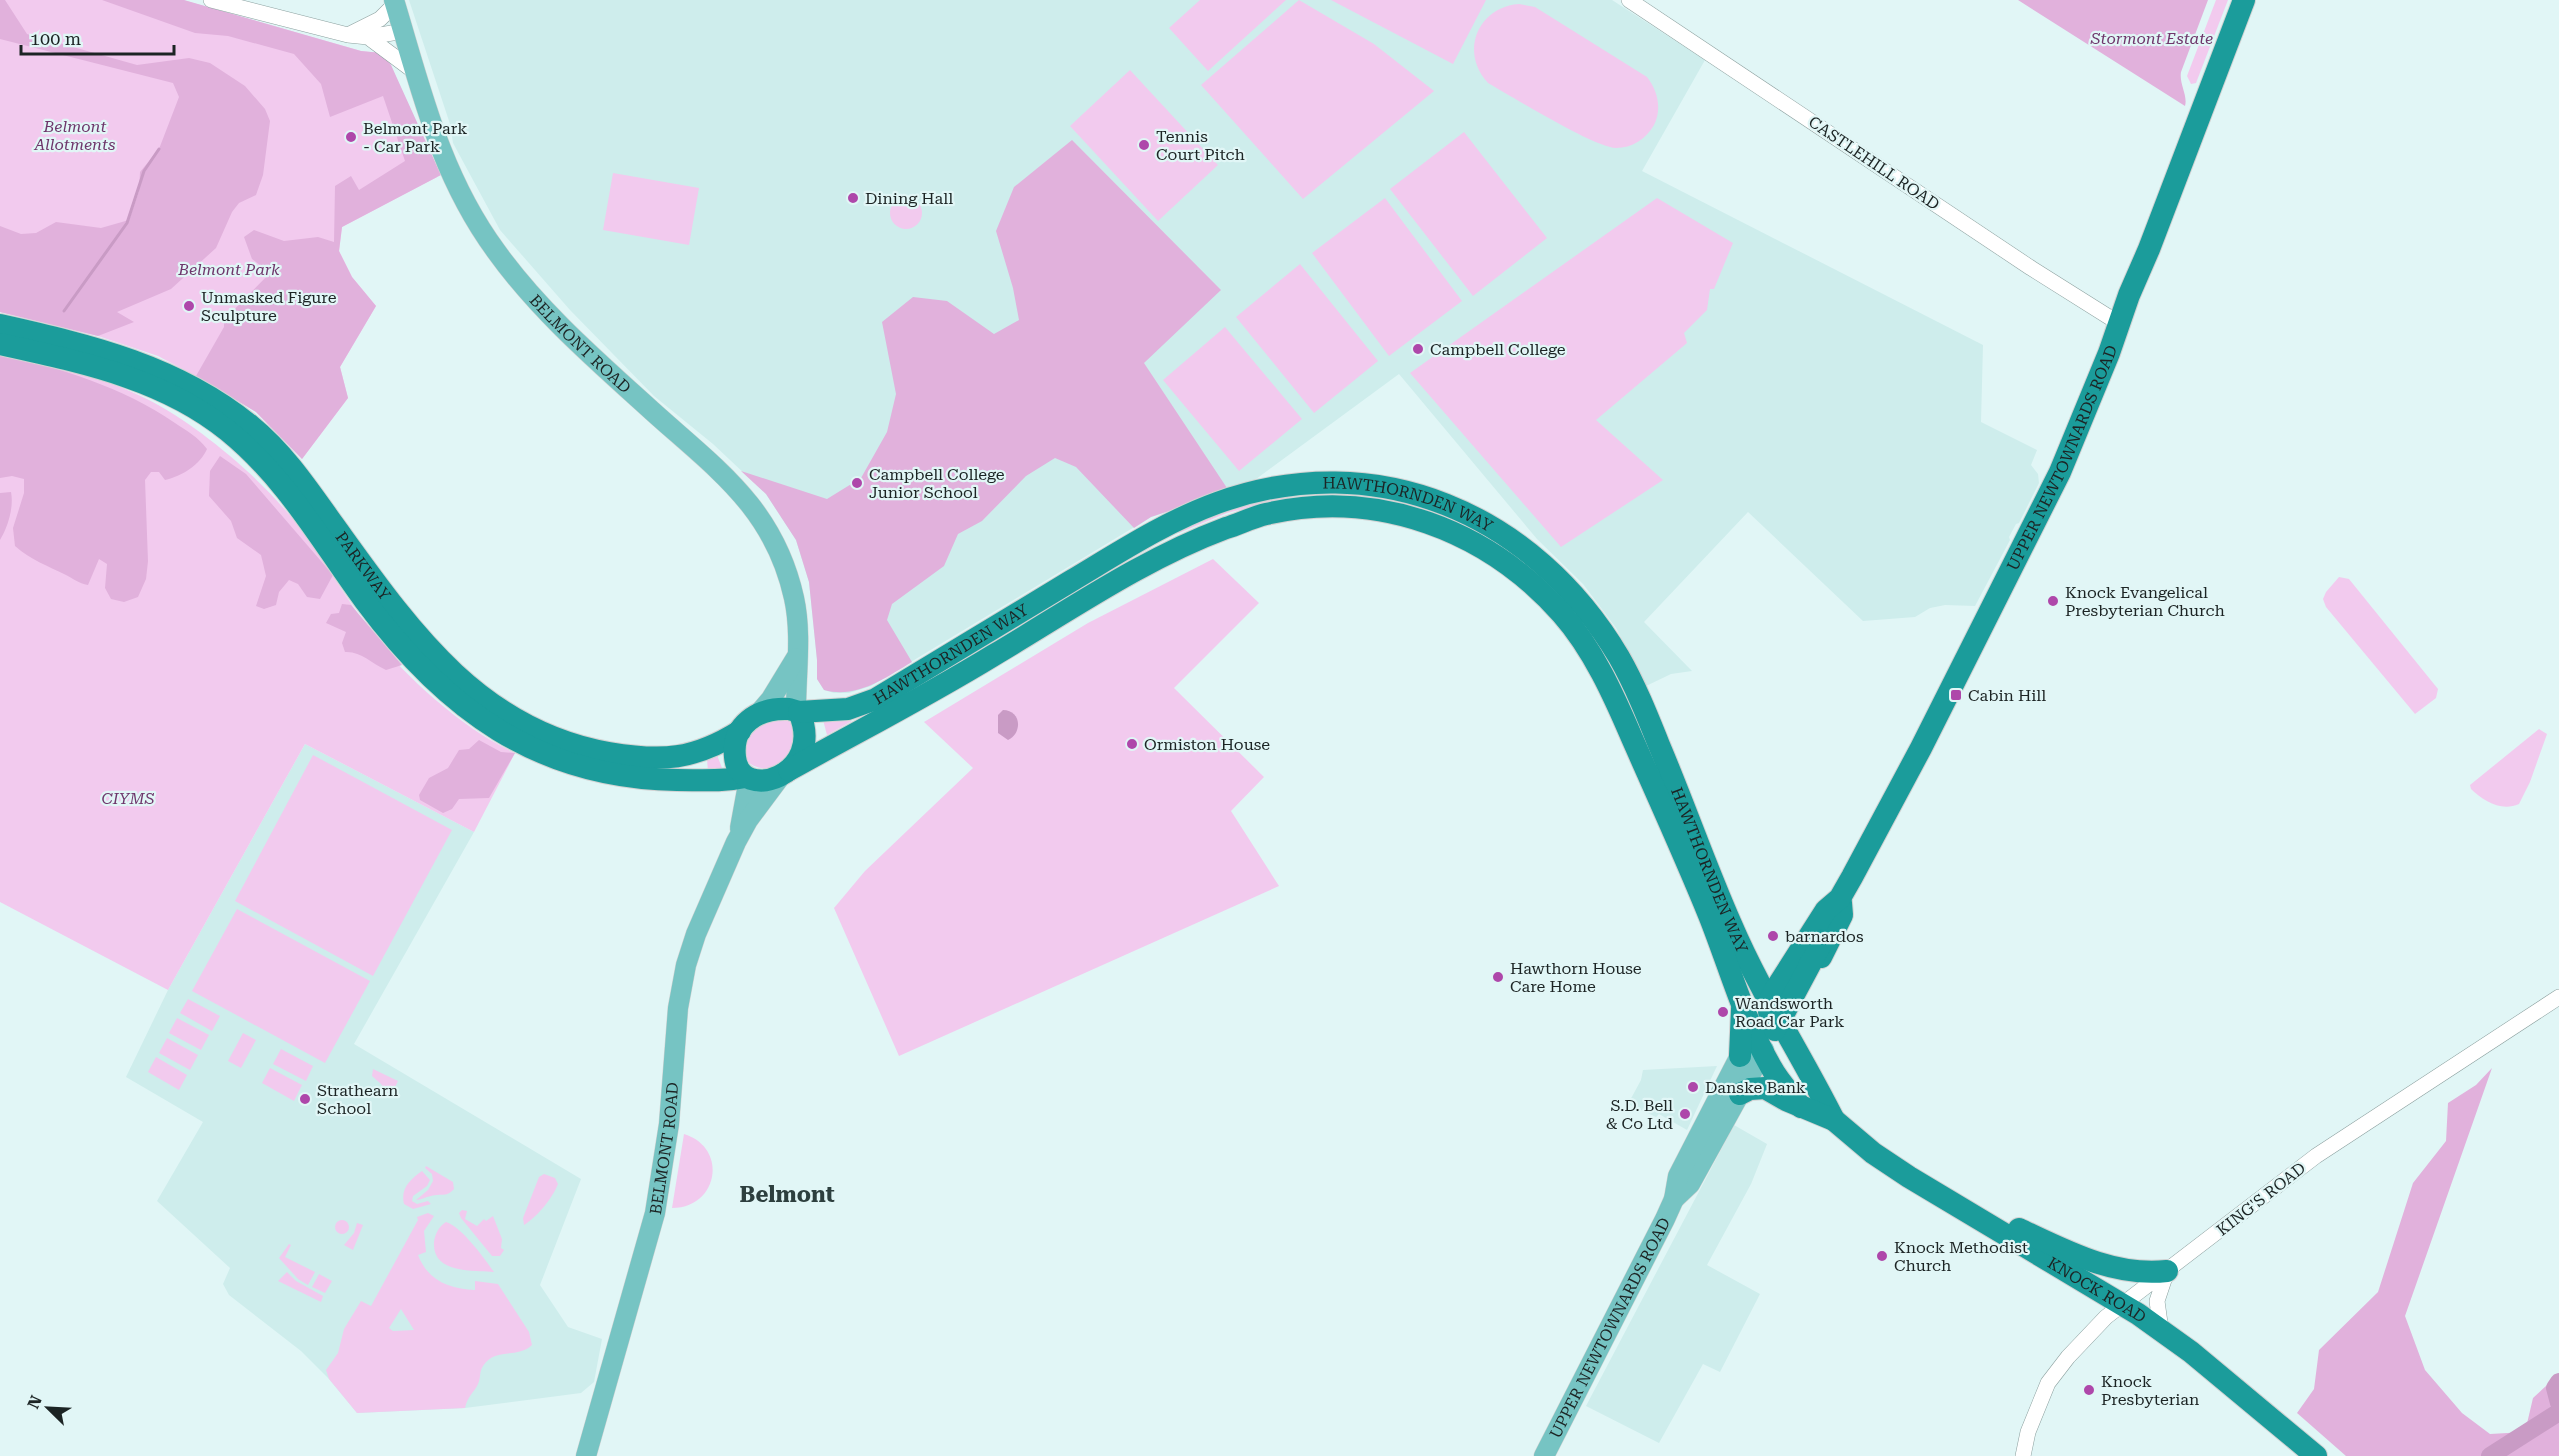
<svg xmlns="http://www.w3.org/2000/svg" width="2559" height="1456" viewBox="0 0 2559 1456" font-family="'Roboto Serif',serif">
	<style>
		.built { fill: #ceedec }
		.green { fill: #f2caee; fill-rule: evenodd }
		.forest { fill: #e1b1dc }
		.water { fill: #c99bc5 }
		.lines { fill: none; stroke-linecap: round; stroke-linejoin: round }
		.stream { stroke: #c99bc5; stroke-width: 3 }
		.river { stroke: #c99bc5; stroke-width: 18 }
		.minor-casing { stroke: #8ca09f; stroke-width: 16 }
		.major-casing { stroke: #d2d3d3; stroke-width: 21 }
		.highway-casing { stroke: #d2d3d3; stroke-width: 24 }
		.minor { stroke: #fff; stroke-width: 15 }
		.major { stroke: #76c4c3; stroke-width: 20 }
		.highway { stroke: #1b9c9b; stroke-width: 22 }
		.poi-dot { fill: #ae47aa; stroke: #e1f6f6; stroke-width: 2 }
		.labels { text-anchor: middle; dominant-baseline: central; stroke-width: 4.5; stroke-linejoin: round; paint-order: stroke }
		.park-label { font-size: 16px; font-style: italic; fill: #6e366b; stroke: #e1f6f6 }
		.poi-label { font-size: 16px; fill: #1c2424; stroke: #e1f6f6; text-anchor: start }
		.street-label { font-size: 16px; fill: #1c2424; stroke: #e1f6f6 }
		.district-label { font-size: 22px; font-weight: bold; fill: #2d3f3e; stroke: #e1f6f6 }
	</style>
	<rect width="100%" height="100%" fill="#e1f6f6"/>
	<!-- built -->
	<path class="built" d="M409,0H1612L1705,60L1642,171L1983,345L1981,422L2037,450L2031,465L2038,474L2039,483L2019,523L2016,524L2009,537L2010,540L1975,606L1945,605L1930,608L1915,617L1863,621L1748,512L1644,622L1692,671L1671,674L1646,686L1616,628L1583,584L1537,539L1399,374L1248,485L1151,517L871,686L849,693H834L824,690L817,679V660L809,582L796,540L766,494L713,444L654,396L570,310L500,230L453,143L450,124Z
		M305,744L474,832L354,1044L581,1179L540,1285L568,1327L602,1339L594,1382L581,1393L465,1408L357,1413L329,1379L301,1351L229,1295L223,1284L230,1268L157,1201L203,1122L126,1077L168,990Z
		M1717,1066L1687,1130L1659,1114L1656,1117L1628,1104L1641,1080L1643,1070Z
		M1734,1125L1767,1144L1751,1184L1707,1265L1760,1294L1720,1372L1703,1364L1659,1443L1586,1406Z"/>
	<!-- green -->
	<path class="green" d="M0,0H183L361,51L381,53L391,65L437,177L342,227L339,251L352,277L376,306L340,367L348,398L302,459L256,412L211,384L158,356L98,336L0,312Z
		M1200,0H1286L1208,71L1169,28Z
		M1299,0L1374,44L1434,91L1303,199L1201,85Z
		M1331,0H1486L1453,64Z
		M2216,0H2228L2196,83L2191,84L2187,76Z
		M1519,4L1535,7L1647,77C1658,91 1662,109 1654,125C1646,139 1632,148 1616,148C1595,148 1511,96 1488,83C1459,52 1478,7 1519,4Z
		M1130,70L1218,165L1158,221L1070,126Z
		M1464,132L1547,238L1473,296L1390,189Z
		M613,173L699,188L689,245L603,230Z
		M890 213a16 16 0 1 1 32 0a16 16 0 1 1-32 0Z
		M1385,198L1462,301L1389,356L1312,253Z
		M1657,198L1733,243L1714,289H1710L1707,310L1684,333L1687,343L1596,420L1663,480L1561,547L1410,373Z
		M1300,264L1378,361L1314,413L1236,317Z
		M1225,327L1302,419L1239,471L1163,380Z
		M0,352C45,363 106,378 147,399C198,425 261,478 296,523C323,559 346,598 373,635C407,679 465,730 515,753L474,832L305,744L168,990L0,902Z
		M1289,495L1288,498L1227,513L1179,533L1176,529L1223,509Z
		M1213,559L1259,603L1174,688L1264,777L1231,811L1279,886L899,1056L834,908L865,871L973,768L924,722L1088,623Z
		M2339,577L2349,579L2438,689L2436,698L2415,714L2326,607L2323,599L2326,592Z
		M822,716L852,721L827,735Z
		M786,719L794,725L798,743L778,770C739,768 741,757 752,724Z
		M2539,729L2547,734L2530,782L2519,804C2501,812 2484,801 2471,789L2470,785Z
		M313,755L452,830L373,976L235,901Z
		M717,755L724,773L708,772L707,759Z
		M237,909L370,981L325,1063L192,991Z
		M188,999L220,1016L212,1031L180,1013Z
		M177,1018L209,1035L201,1050L169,1033Z
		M243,1033L256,1040L241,1068L228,1061Z
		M167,1038L198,1055L190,1070L159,1053Z
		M281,1049L313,1066L306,1081L273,1064Z
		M156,1057L187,1075L179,1090L148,1072Z
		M270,1068L302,1085L294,1101L262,1083Z
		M373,1069L398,1081L393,1091L387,1093L381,1084L372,1076Z
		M684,1134C729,1148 718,1208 672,1208Z
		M426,1166L453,1182L454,1189C446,1198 441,1193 431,1196C425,1197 421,1200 416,1200L428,1190L433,1181L432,1174L425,1168Z
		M422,1171L430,1180L427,1186L413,1196L412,1201L417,1204L428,1201L431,1204L413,1209L404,1204C400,1188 411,1179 422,1171Z
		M544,1174L555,1178L558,1184C552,1199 537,1217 524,1225L523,1218L539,1177Z
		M462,1210L467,1211L465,1219L477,1226L484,1219L486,1221L493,1216L502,1239L501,1248L504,1250L500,1256H492L461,1218L459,1213Z
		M428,1213L434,1216L424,1231L426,1252L418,1255C428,1281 450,1289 475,1290V1281L498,1284L529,1332L532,1345C518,1359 495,1347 483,1366C479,1372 481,1378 478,1384C474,1393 468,1395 465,1408L357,1413L329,1379L326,1370L338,1353L344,1329L361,1301L371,1306L418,1220L417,1217ZM401,1309L414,1330L393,1331L389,1328Z
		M335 1227a7 7 0 1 1 14 0a7 7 0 1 1-14 0Z
		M446,1222C462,1227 484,1258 494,1272C473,1270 432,1274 434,1242C435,1234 439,1226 446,1222Z
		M357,1223L363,1225L353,1250L344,1245L354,1233Z
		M289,1244L291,1245L285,1257L315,1272L308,1285L298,1279L279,1258Z
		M287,1272L296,1281L323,1296L321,1302L278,1281Z
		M319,1274L332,1281L325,1293L312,1287Z"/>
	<!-- forest -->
	<path class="forest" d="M0,0H5L27,34L137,65L189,58L210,63L245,86L265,109L270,121L263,175L256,195L239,203L232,212L216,248L171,289L117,312L134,322L98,336L0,312V226L21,234L36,233L56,222L101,228L129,220L139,191L140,172L159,149L179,97L173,83L0,39Z
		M102,0H184L361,51L381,53L391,65L441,175L342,227L339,251L352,277L376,306L340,367L348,398L302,459L256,412L196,376L224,327V320L270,273L252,259L244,237L254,230L284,241L318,237L334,242L335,186L351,176L359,190L405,161L383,96L330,117L321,84L294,54L228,36L195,33Z
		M2018,0H2208L2181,72C2179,84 2188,95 2185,106Z
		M1072,140L1221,290L1144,363L1229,491L1151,517L1134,528L1076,467L1055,458L1026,476L982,521L958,534L944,566L892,604L887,620L912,662C885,678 857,699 824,690L817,679V660L809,582L796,540L766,494L741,471L827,499L861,478L887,432L896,394L882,322L913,297L947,301L994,334L1019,320L1013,288L996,231L1014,187Z
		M0,353C63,370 121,386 175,423C187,431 198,437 207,449C200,465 182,476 165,480L159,472H151L145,480L148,561L146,579L138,597L124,602L111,599L105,588L107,564L99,559L88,585C78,583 74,579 66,575C48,566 31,560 15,546L13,528L24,493V479L12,476L0,478Z
		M220,456L246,474L333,575L320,599L307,597L298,584L289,580L279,592L276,605L264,609L256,606L266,576L261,555L237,538L231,521L209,496L210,471Z
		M11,492C14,507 8,527 0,540V493Z
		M342,604L351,605L402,665L386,670C371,663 361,651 345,652L342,643L346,632L326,623L331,614L339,613Z
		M479,740L501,752L515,753L489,798L459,799L452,809L443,813L420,800L419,795L429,778L448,768L459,750L469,749Z
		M2492,1068L2405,1316L2425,1370L2462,1413L2490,1434L2525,1432L2533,1398L2559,1374V1456H2346L2297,1413L2314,1389L2319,1350L2378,1292L2413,1183L2446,1141L2448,1103L2476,1085Z"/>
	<!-- water -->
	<path class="water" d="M1003,710C1021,710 1023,733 1008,740L998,733V715Z"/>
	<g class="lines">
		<!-- stream -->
		<path class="stream" d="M64,311L127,223L144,171L159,149"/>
		<!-- river -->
		<path class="river" d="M2559,1382L2555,1388L2559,1403
			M2490,1456L2559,1412"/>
		<!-- minor casing -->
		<g class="minor-casing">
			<path id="minor" d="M211,0L348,35L368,37L404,31
				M1629,0L2031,268L2120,324
				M348,35L380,19L395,4
				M368,37L415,72
				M2161,1330L2157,1301L2167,1271
				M2023,1456L2028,1432L2048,1383L2068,1357L2106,1317L2316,1156L2559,997"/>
		</g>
		<!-- major casing -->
		<g class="major-casing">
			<g id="major">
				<path id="s1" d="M394,0C421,89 440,175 496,251C539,311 597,361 651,410C715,468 774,507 794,598C802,634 796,673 796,711"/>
				<path d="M759,713L771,699L796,658"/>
				<path d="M740,828L749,779"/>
				<path d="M1674,1199L1690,1184L1764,1050"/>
				<path id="s2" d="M586,1456L655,1213L669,1124L678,1008L686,965L696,934L736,842L748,820L783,773"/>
				<path id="s3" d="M1544,1456L1665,1219L1674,1199L1678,1176L1746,1044"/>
			</g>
		</g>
		<!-- highway casing -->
		<g class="highway-casing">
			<g id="highway">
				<path id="s4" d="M0,325C90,345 178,366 251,426C284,453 308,489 333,524C406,625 476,730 609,753C662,762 694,760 740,731"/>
				<path d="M0,344C80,362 163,378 228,431C287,479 321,541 365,601C445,709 538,778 677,780C700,780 722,782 745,777"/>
				<path d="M789,709L799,712C827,776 739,804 735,757C734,748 735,738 740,730C752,713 770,708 789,709Z"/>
				<path id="s5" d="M799,712L848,709L876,699C941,660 1006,620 1071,581C1118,553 1165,522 1217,503C1377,445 1534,514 1619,657C1635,685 1647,715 1659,745C1684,804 1705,865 1731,924C1760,992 1801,1054 1834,1120"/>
				<path d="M789,770C857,732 927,696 994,655C1070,610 1143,559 1226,528C1239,524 1253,517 1266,514C1377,488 1488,530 1562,614C1593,649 1614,696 1632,738C1658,797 1685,856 1709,915C1729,965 1744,1020 1771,1067C1779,1082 1791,1094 1801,1107"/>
				<path d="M1821,957L1842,915L1841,903"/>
				<path id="s6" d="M1769,1012V1002L1775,990L1826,910L1840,898L1852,877L1921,748L2060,472L2109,353L2129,295L2149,249L2244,0"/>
				<path d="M1775,1030L1823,940"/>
				<path d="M1740,1056L1742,1009"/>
				<path id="s7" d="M1740,1094L1750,1089L1765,1088L1786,1100L1834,1120L1873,1153L1909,1177L2138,1314L2191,1352L2316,1456"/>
				<path d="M2019,1229C2066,1251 2114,1277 2167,1271"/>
			</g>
		</g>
		<!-- minor -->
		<use href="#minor" class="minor"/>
		<!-- major -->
		<use href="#major" class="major"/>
		<!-- highway -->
		<use href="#highway" class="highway"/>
	</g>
	<!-- markers -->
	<g class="poi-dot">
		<circle cx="351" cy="137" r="6"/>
		<circle cx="1144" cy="145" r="6"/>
		<circle cx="853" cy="198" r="6"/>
		<circle cx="189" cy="306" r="6"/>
		<circle cx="1418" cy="349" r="6"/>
		<circle cx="857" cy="483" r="6"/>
		<circle cx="2053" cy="601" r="6"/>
		<rect x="1950" y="689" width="12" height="12" rx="3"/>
		<circle cx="1132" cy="744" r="6"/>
		<circle cx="1773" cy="936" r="6"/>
		<circle cx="1498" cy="977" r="6"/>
		<circle cx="1723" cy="1012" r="6"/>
		<circle cx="1693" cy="1087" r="6"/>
		<circle cx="305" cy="1099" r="6"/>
		<circle cx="1685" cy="1114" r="6"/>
		<circle cx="1882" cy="1256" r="6"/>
		<circle cx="2089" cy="1390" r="6"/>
	</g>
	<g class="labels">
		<!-- park labels -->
		<g class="park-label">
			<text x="2152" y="38">Stormont Estate</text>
			<text x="75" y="126">Belmont<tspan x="75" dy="18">Allotments</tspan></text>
			<text x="229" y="269">Belmont Park</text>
			<text x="128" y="798">CIYMS</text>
		</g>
		<!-- poi labels -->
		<g class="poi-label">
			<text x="363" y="128">Belmont Park<tspan x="363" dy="18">- Car Park</tspan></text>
			<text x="1156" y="136">Tennis<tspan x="1156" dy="18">Court Pitch</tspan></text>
			<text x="865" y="198">Dining Hall</text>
			<text x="201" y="297">Unmasked Figure<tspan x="201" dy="18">Sculpture</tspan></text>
			<text x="1430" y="349">Campbell College</text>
			<text x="869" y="474">Campbell College<tspan x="869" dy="18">Junior School</tspan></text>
			<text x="2065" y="592">Knock Evangelical<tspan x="2065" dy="18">Presbyterian Church</tspan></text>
			<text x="1968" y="695">Cabin Hill</text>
			<text x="1144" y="744">Ormiston House</text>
			<text x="1785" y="936">barnardos</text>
			<text x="1510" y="968">Hawthorn House<tspan x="1510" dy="18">Care Home</tspan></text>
			<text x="1735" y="1003">Wandsworth<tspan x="1735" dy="18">Road Car Park</tspan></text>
			<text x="1705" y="1087">Danske Bank</text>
			<text x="317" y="1090">Strathearn<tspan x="317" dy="18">School</tspan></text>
			<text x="1673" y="1105" text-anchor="end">S.D. Bell<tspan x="1673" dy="18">&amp; Co Ltd</tspan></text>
			<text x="1894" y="1247">Knock Methodist<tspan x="1894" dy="18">Church</tspan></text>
			<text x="2101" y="1381">Knock<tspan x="2101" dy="18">Presbyterian</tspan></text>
		</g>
		<!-- street labels -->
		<g class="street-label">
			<text transform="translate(1874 163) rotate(34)">CASTLEHILL ROAD</text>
			<text stroke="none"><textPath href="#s1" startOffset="398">BELMONT ROAD</textPath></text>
			<text stroke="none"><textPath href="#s6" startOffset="630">UPPER NEWTOWNARDS ROAD</textPath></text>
			<text stroke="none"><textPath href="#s5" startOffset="669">HAWTHORNDEN WAY</textPath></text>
			<text stroke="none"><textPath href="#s4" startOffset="453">PARKWAY</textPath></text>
			<text stroke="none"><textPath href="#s5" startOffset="166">HAWTHORNDEN WAY</textPath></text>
			<text stroke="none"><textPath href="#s5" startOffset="1173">HAWTHORNDEN WAY</textPath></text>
			<text stroke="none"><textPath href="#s2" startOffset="318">BELMONT ROAD</textPath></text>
			<text transform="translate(2261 1199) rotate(-38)">KING'S ROAD</text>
			<text stroke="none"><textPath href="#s7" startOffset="416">KNOCK ROAD</textPath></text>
			<text stroke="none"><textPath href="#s3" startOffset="144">UPPER NEWTOWNARDS ROAD</textPath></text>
		</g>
		<!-- district labels -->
		<g class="district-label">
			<text x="787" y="1194">Belmont</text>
		</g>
	</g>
	<!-- north arrow -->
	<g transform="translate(48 1408) rotate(294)" stroke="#e1f6f6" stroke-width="4.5" paint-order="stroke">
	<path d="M0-4.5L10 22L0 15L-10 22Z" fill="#1c2424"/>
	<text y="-9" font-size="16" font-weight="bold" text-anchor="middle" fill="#1c2424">N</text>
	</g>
	<!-- scale -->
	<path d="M21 45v9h153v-9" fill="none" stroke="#1c2424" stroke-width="3"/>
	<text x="30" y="45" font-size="18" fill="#1c2424" stroke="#e1f6f6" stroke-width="4.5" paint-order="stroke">100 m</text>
</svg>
